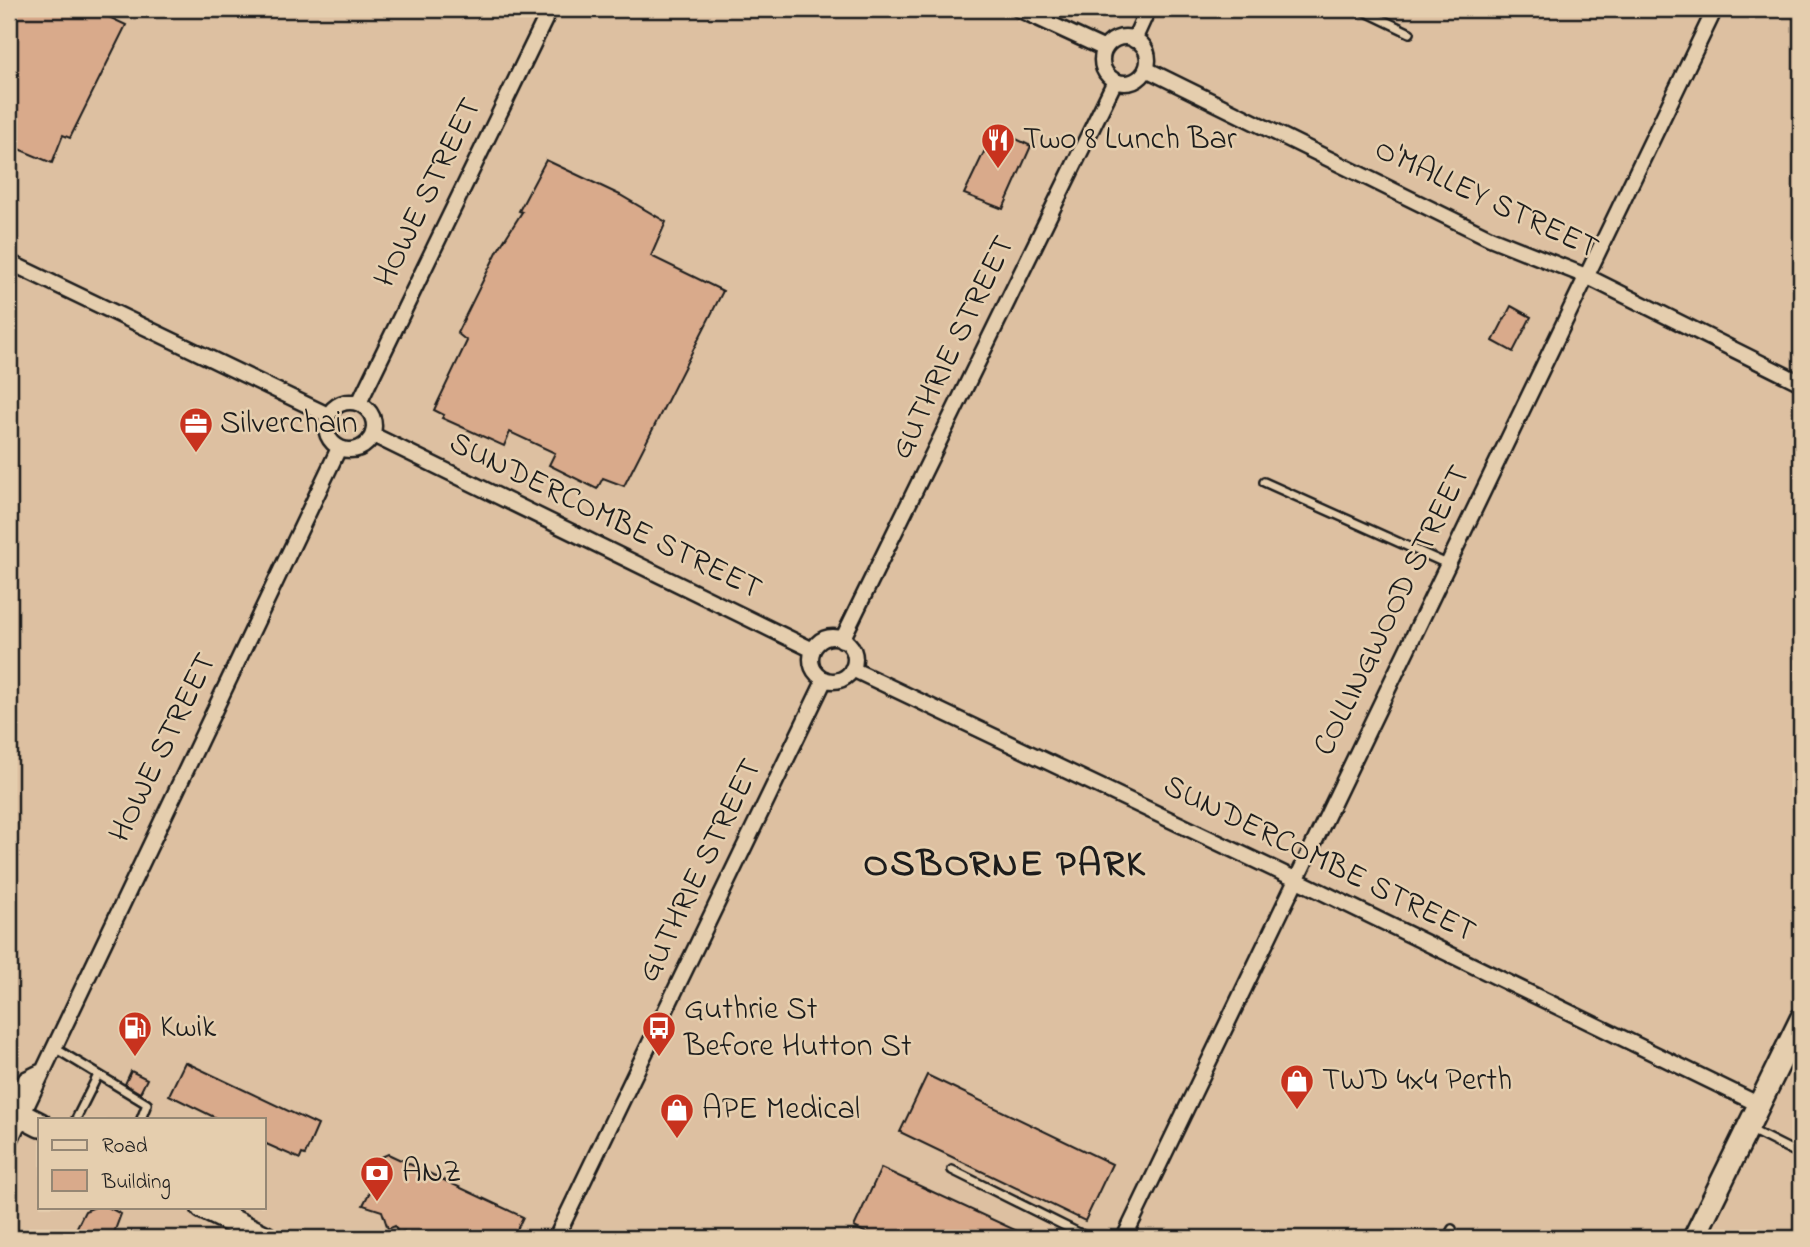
<svg xmlns="http://www.w3.org/2000/svg" width="1810" height="1247" viewBox="0 0 1810 1247" font-family="'Indie Flower',sans-serif">
	<style>
		.built { fill: #ddc0a1; fill-rule: evenodd }
		.building { fill: #d9aa8b; stroke: #1c1c1c; stroke-width: 2 }
		.lines { fill: none; stroke-linecap: round; stroke-linejoin: round }
		.lane-casing { stroke: #1c1c1c; stroke-width: 12 }
		.street-casing { stroke: #1c1c1c; stroke-width: 19 }
		.secondary-casing { stroke: #1c1c1c; stroke-width: 26 }
		.primary-casing { stroke: #1c1c1c; stroke-width: 28 }
		.lane { stroke: #e5ceae; stroke-width: 7 }
		.street { stroke: #e5ceae; stroke-width: 14 }
		.secondary { stroke: #e5ceae; stroke-width: 21 }
		.primary { stroke: #e5ceae; stroke-width: 23 }
		.labels { text-anchor: middle; dominant-baseline: central; stroke-width: 5; stroke-linejoin: round; paint-order: stroke }
		.poi-label { font-size: 32px; fill: #1c1c1c; stroke: #e5ceae; text-anchor: start }
		.street-label { font-size: 32px; fill: #1c1c1c; stroke: #e5ceae }
		.district-label { font-size: 38px; font-weight: bold; letter-spacing: 2px; fill: #1c1c1c; stroke: #e5ceae }
	</style>
	<rect width="100%" height="100%" fill="#e5ceae"/>
	<filter id="ink" filterUnits="userSpaceOnUse"><feTurbulence type="fractalNoise" baseFrequency=".0143" numOctaves="2"/><feDisplacementMap in="SourceGraphic" scale="14" xChannelSelector="R" yChannelSelector="G"/><feConvolveMatrix kernelMatrix="1 2 1 2 8 2 1 2 1" color-interpolation-filters="sRGB"/></filter>
	<g filter="url(#ink)">
		<!-- built -->
		<path class="built" d="M9,9H1801V1238H9ZM40,1119H264V1207H40Z"/>
		<!-- building -->
		<path class="building" d="M9,9H92L126,25L70,138L63,135L52,163L9,145Z
			M995,129L1031,146L1003,209L964,194Z
			M546,160L620,195L666,222L651,256L723,291L624,486L603,478L597,489L549,465L555,453L510,432L504,446L442,418L444,415L434,410L467,341L457,333L498,250L522,212L519,211Z
			M1511,306L1531,317L1513,352L1493,341Z
			M185,1062L318,1125L305,1155L302,1154L300,1159L264,1143V1119H218L169,1095Z
			M131,1071L147,1079L140,1093L125,1084Z
			M927,1075L1112,1164L1085,1221L900,1132Z
			M388,1154L523,1217L513,1238H430L418,1232L407,1237L404,1231L398,1233L395,1226L388,1229L382,1211L363,1205L373,1186L369,1175L376,1173L374,1167L381,1163L379,1158Z
			M881,1168L1032,1238H877L854,1227Z
			M95,1207H108L121,1214L112,1238H95L76,1229L85,1211Z"/>
		<g class="lines">
			<!-- lane casing -->
			<g class="lane-casing">
				<path id="lane" d="M1360,9L1410,33
					M1264,482L1447,564
					M53,1047L147,1104L141,1119
					M76,1119L98,1075
					M1749,1129L1801,1155
					M952,1170L1089,1238
					M1447,1238L1452,1229"/>
			</g>
			<!-- street casing -->
			<g class="street-casing">
				<path id="street" d="M1018,9L1105,49
					M1102 60a23 23 0 1 1 46 0a23 23 0 1 1-46 0Z
					M1134,40L1148,9
					M1146,69L1490,238L1586,276L1801,383
					M9,262L328,415
					M326 426a24 24 0 1 1 48 0a24 24 0 1 1-48 0Z
					M359,403L550,9
					M373,435L813,650
					M811 659a22 22 0 1 1 44 0a22 22 0 1 1-44 0Z
					M842,640L1115,81
					M852,669L1295,879L1760,1105
					M9,1112L26,1079L40,1072
					M9,1143L339,448
					M556,1238L825,679
					M1124,1238L1715,9"/>
			</g>
			<!-- secondary casing -->
			<g class="secondary-casing">
				<path id="secondary" d="M1694,1238L1801,1019"/>
			</g>
			<!-- primary casing -->
			<g class="primary-casing">
				<path id="primary" d="M9,1109L40,1125
					M203,1207L266,1238"/>
			</g>
			<!-- lane -->
			<use href="#lane" class="lane"/>
			<!-- street -->
			<use href="#street" class="street"/>
			<!-- secondary -->
			<use href="#secondary" class="secondary"/>
			<!-- primary -->
			<use href="#primary" class="primary"/>
		</g>
	</g>
	<!-- icons -->
	<defs>
		<g id="restaurant-pin" transform="scale(1.75)"><path d="M0 17L-7.5 6A9.5 9.5 0 1 1 7.5 6Z" fill="#c8321e" stroke="#e5ceae"/><path d="M-5-6h1v4h1v-4h1v4h1v-4h1v5L-1.5 .5V6h-2V.5L-5-1ZM5-6V6H3V1.5H1.5Q1.5-4 5-6Z" fill="#fff"/></g>
		<g id="office-pin" transform="scale(1.75)"><path d="M0 17L-7.5 6A9.5 9.5 0 1 1 7.5 6Z" fill="#c8321e" stroke="#e5ceae"/><path d="M-6-3h4V-5.5h4V-3h4V5H-6ZM-1-4.5V-3h2v-1.5ZM-6 0V1H6V0Z" fill="#fff"/></g>
		<g id="fuel-pin" transform="scale(1.75)"><path d="M0 17L-7.5 6A9.5 9.5 0 1 1 7.5 6Z" fill="#c8321e" stroke="#e5ceae"/><path d="M-5.5-6h7V0h2V4h1.3V-2.5L3-4.5l.8-.8L6-3V5H2.5V1h-1V6h-7ZM-4.2-4.7v3.2H.2V-4.7Z" fill="#fff"/></g>
		<g id="bus-pin" transform="scale(1.75)"><path d="M0 17L-7.5 6A9.5 9.5 0 1 1 7.5 6Z" fill="#c8321e" stroke="#e5ceae"/><path d="M-5-6H5V4H4V6H2V4H-2V6H-4V4H-5ZM-3.5-4V0h7V-4ZM-3.5 1.2v1.5H-2V1.2ZM2 1.2v1.5H3.5V1.2Z" fill="#fff"/></g>
		<g id="shop-pin" transform="scale(1.75)"><path d="M0 17L-7.5 6A9.5 9.5 0 1 1 7.5 6Z" fill="#c8321e" stroke="#e5ceae"/><path d="M-5-2.5h2.3a2.7 3.5 0 0 1 5.4 0H5L5.5 6h-11ZM-1.5-2.5h3a1.5 2.3 0 0 0-3 0Z" fill="#fff"/></g>
		<g id="bank-pin" transform="scale(1.75)"><path d="M0 17L-7.5 6A9.5 9.5 0 1 1 7.5 6Z" fill="#c8321e" stroke="#e5ceae"/><path d="M-6-4H6V4H-6ZM0-2.3a2.3 2.3 0 1 0 0 4.6a2.3 2.3 0 1 0 0-4.6Z" fill="#fff"/></g>
	</defs>
	<g fill-rule="evenodd">
		<use href="#restaurant-pin" x="998" y="140"/>
		<use href="#office-pin" x="196" y="424"/>
		<use href="#fuel-pin" x="135" y="1028"/>
		<use href="#bus-pin" x="659" y="1028"/>
		<use href="#shop-pin" x="1297" y="1081"/>
		<use href="#shop-pin" x="677" y="1110"/>
		<use href="#bank-pin" x="377" y="1173"/>
	</g>
	<g class="labels">
		<!-- poi labels -->
		<g class="poi-label">
			<text x="1023" y="140">Two 8 Lunch Bar</text>
			<text x="220" y="424">Silverchain</text>
			<text x="684" y="1010">Guthrie St<tspan x="684" dy="37">Before Hutton St</tspan></text>
			<text x="160" y="1028">Kwik</text>
			<text x="1322" y="1081">TWD 4x4 Perth</text>
			<text x="702" y="1110">APE Medical</text>
			<text x="402" y="1173">ANZ</text>
		</g>
		<!-- street labels -->
		<g class="street-label">
			<text transform="translate(429 193) rotate(-64)">HOWE STREET</text>
			<text transform="translate(1486 200) rotate(25)">O'MALLEY STREET</text>
			<text transform="translate(954 348) rotate(-64)">GUTHRIE STREET</text>
			<text transform="translate(605 517) rotate(26)">SUNDERCOMBE STREET</text>
			<text transform="translate(1393 611) rotate(-64)">COLLINGWOOD STREET</text>
			<text transform="translate(164 748) rotate(-64)">HOWE STREET</text>
			<text transform="translate(1319 860) rotate(26)">SUNDERCOMBE STREET</text>
			<text transform="translate(701 871) rotate(-64)">GUTHRIE STREET</text>
		</g>
		<!-- district labels -->
		<g class="district-label">
			<text x="1005" y="866">OSBORNE PARK</text>
		</g>
	</g>
	<!-- margin -->
	<rect width="1810" height="1247" fill="none" stroke="#e5ceae" stroke-width="35"/>
	<rect x="18" y="18" width="1775" height="1212" fill="none" stroke="#1c1c1c" stroke-width="2.5" filter="url(#ink)"/>
	<!-- legend -->
	<rect x="38" y="1118" width="228" height="91" fill="#e5ceae" stroke="#958774" stroke-width="2"/>
	<rect x="52" y="1140" width="35" height="10" fill="#e5ceae" stroke="#958774" stroke-width="2"/>
	<text x="102" y="1152" font-size="21" fill="#1c1c1c">Road</text>
	<rect x="52" y="1170" width="35" height="21" fill="#d9aa8b" stroke="#958774" stroke-width="2"/>
	<text x="102" y="1188" font-size="21" fill="#1c1c1c">Building</text>
</svg>
